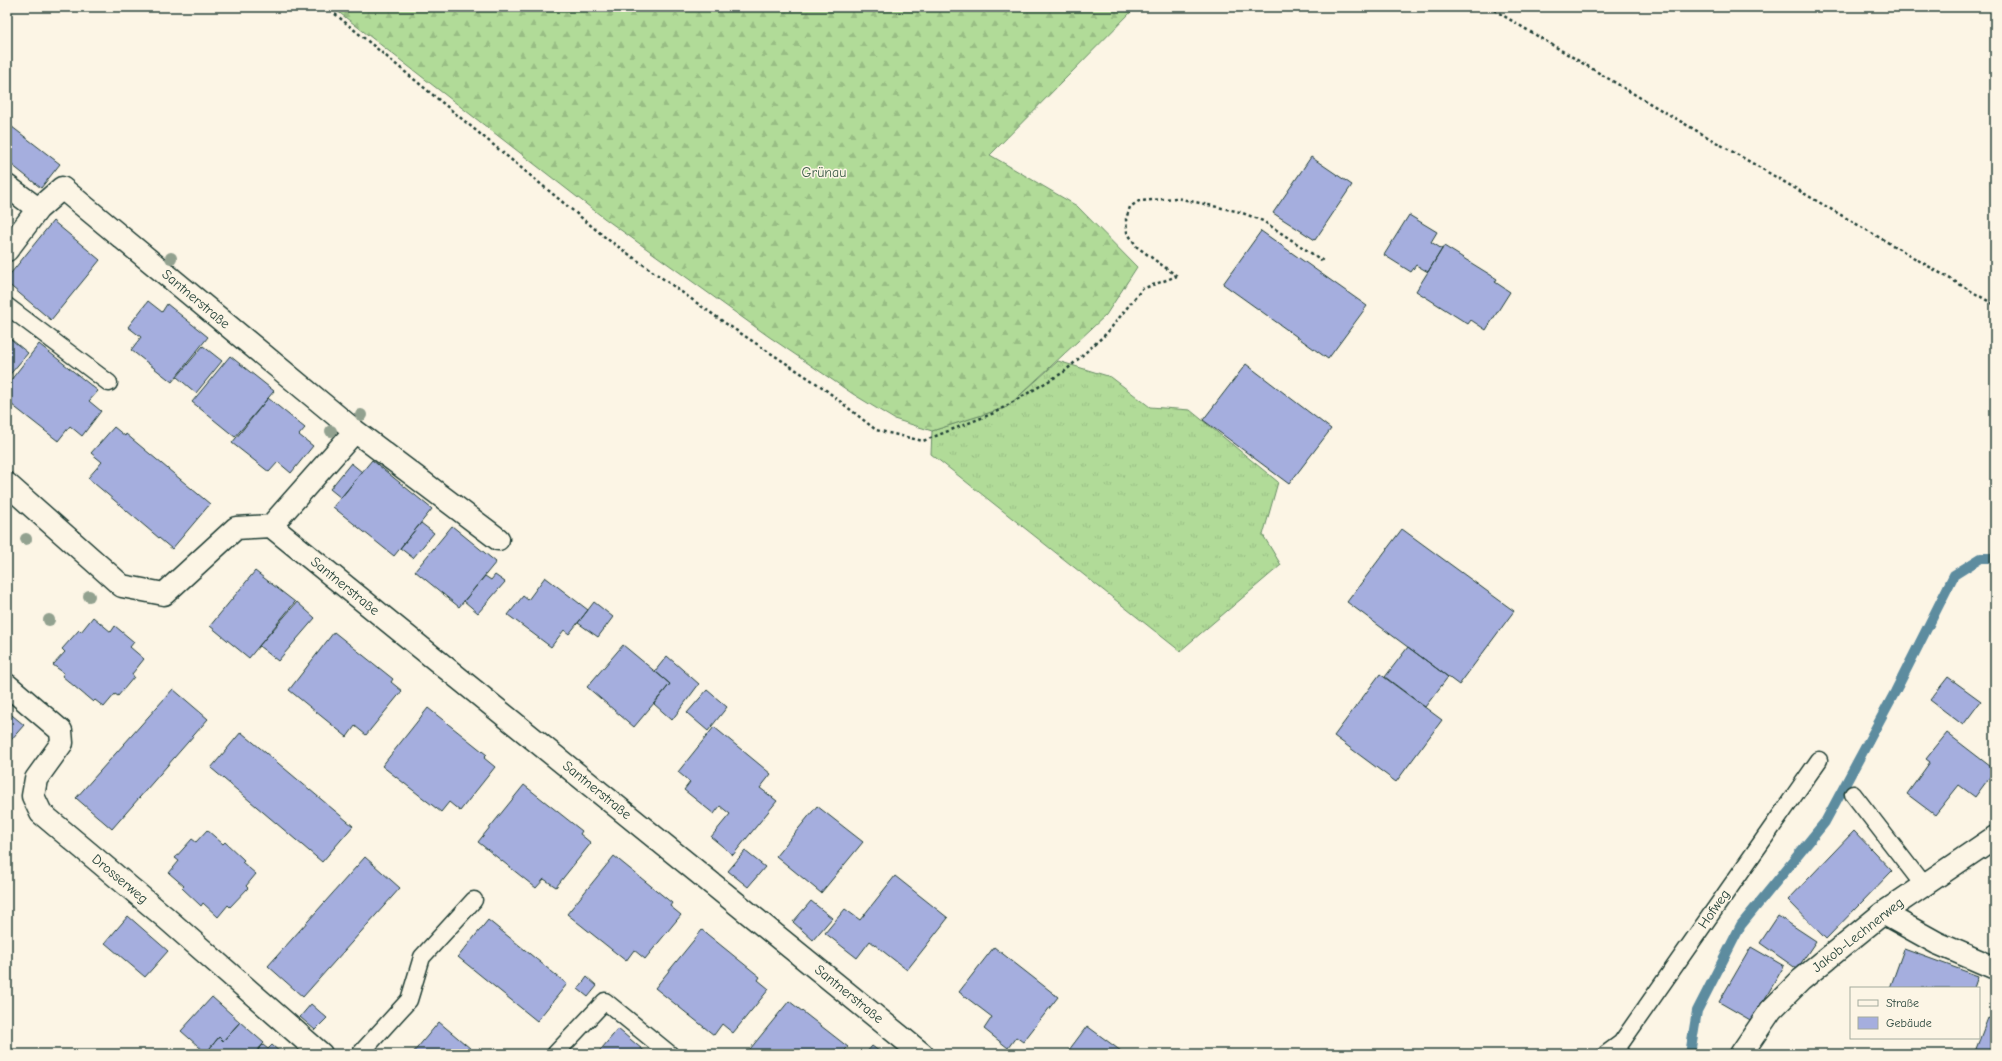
<svg xmlns="http://www.w3.org/2000/svg" width="2002" height="1061" viewBox="0 0 2002 1061" font-family="'Comic Neue',sans-serif">
	<style>
		.grass { fill: url(#grass-tufts); stroke: #688c66 }
		.forest { fill: url(#forest-firs); stroke: #688c66 }
		.lines { fill: none; stroke-linecap: round; stroke-linejoin: round }
		.stream { stroke: #5d8c9f; stroke-width: 10 }
		.building { fill: #a5aede; stroke: #1f3d34 }
		.service-casing { stroke: #1f3d34; stroke-width: 19 }
		.minor-casing { stroke: #1f3d34; stroke-width: 25 }
		.path { stroke: #1f3d34; stroke-width: 2.5; stroke-dasharray: 3 3; stroke-linecap: butt }
		.service { stroke: #fcf5e5; stroke-width: 16 }
		.minor { stroke: #fcf5e5; stroke-width: 22 }
		.tree { fill: #92a18f }
		.labels { text-anchor: middle; dominant-baseline: central; stroke-width: 3; stroke-linejoin: round; paint-order: stroke }
		.park-label { font-size: 14px; fill: #3c5d48; stroke: #fcf5e5 }
		.street-label { font-size: 14px; fill: #1f3d34; stroke: #fcf5e5 }
	</style>
	<defs>
		<pattern id="grass-tufts" width="24" height="20" patternUnits="userSpaceOnUse"><rect width="24" height="20" fill="#b1db98"/><path d="M3 7l-1-3M5 7V3M7 7l1-3M15 17l-1-3M17 17v-4M19 17l1-3" fill="none" stroke="#98bd84"/></pattern>
		<pattern id="forest-firs" width="22" height="20" patternUnits="userSpaceOnUse"><rect width="22" height="20" fill="#b1db98"/><path d="M5 1l3.5 6h-7zM16 11l3.5 6h-7z" fill="#98bd84"/></pattern>
	</defs>
	<rect width="100%" height="100%" fill="#fcf5e5"/>
	<filter id="ink" filterUnits="userSpaceOnUse"><feTurbulence type="fractalNoise" baseFrequency=".025" numOctaves="2"/><feDisplacementMap in="SourceGraphic" scale="8" xChannelSelector="R" yChannelSelector="G"/><feConvolveMatrix kernelMatrix="1 2 1 2 8 2 1 2 1" color-interpolation-filters="sRGB"/></filter>
	<g filter="url(#ink)">
		<!-- grass -->
		<path class="grass" d="M1058,361L1111,377L1150,407L1190,410L1278,482L1263,535L1281,565L1180,651L931,454L932,431L1007,407Z"/>
		<!-- forest -->
		<path class="forest" d="M332,7H1136L990,155L1077,206L1137,267L1106,315L1007,407L932,431L894,419L853,394L768,336L604,218Z"/>
		<g class="lines">
			<!-- stream -->
			<path class="stream" d="M1690,1054L1697,1011L1741,925L1825,822L1895,692L1954,575L1981,558H1995"/>
		</g>
		<!-- building -->
		<path class="building" d="M7,123L60,164L41,188L7,161Z
			M1311,157L1352,185L1315,240L1273,213Z
			M1409,215L1437,232L1431,242L1442,249L1428,272L1416,265L1411,272L1384,255Z
			M53,221L100,260L51,320L7,283V278Z
			M1261,231L1367,306L1328,359L1223,284Z
			M1444,246L1497,279L1495,282L1510,292L1486,330L1471,320L1468,324L1416,291Z
			M148,301L162,312L167,304L208,337L172,382L131,350L141,337L128,327Z
			M7,336L28,353L7,378Z
			M39,344L98,391L89,401L101,411L82,436L70,426L58,441L7,401V385Z
			M203,346L222,361L196,393L177,377Z
			M230,356L274,391L235,437L192,402Z
			M1246,364L1331,429L1289,484L1203,420Z
			M268,398L305,428L299,435L313,446L291,473L278,462L269,472L232,443Z
			M114,427L125,436L126,434L210,504L172,549L88,478L102,462L91,453Z
			M372,460L432,509L394,556L333,507Z
			M351,463L362,472L341,498L330,489Z
			M421,523L434,533L413,558L400,548Z
			M452,526L496,562L459,607L415,571Z
			M1402,529L1514,611L1459,685L1347,602Z
			M255,571L295,602L249,658L210,626Z
			M495,575L505,582L478,613L464,601L485,576L491,580Z
			M545,577L588,610L569,634L564,630L551,647L508,615L523,596L528,600Z
			M297,602L315,618L278,661L259,646Z
			M594,602L613,617L598,637L578,623Z
			M93,617L111,632L115,626L134,642L130,647L144,659L132,674L134,677L118,696L115,694L104,707L95,700L93,702L62,676L64,673L53,665L65,652L62,649L79,630L81,632Z
			M334,632L393,679L391,682L402,691L366,735L355,726L347,737L289,690Z
			M623,645L670,684L634,727L587,687Z
			M1408,647L1448,677L1425,707L1385,677Z
			M667,656L699,684L672,720L654,704L670,684L655,671Z
			M1380,674L1442,720L1396,782L1334,736Z
			M1948,677L1981,701L1963,725L1930,700Z
			M173,689L208,719L112,829L76,798Z
			M707,690L727,707L708,731L687,713Z
			M428,708L487,755L484,758L495,767L460,811L449,802L441,812L382,766Z
			M7,711L24,725L10,741L7,738Z
			M714,727L771,774L760,788L777,801L733,855L711,837L730,814L720,806L714,814L684,790L690,782L678,772Z
			M241,732L353,826L322,862L211,768Z
			M1947,733L1995,770L1975,797L1959,785L1935,815L1907,794L1930,762L1926,759Z
			M524,785L582,831L580,834L591,843L556,887L544,879L536,888L478,842Z
			M817,806L863,842L821,893L776,856Z
			M207,830L223,844L225,842L244,860L242,862L256,874L246,886L248,888L230,907L228,905L218,917L203,903L201,906L182,888L184,886L169,873L179,861L175,858L192,839L196,842Z
			M1854,831L1892,871L1826,939L1788,900Z
			M745,851L765,867L748,887L728,871Z
			M614,856L672,903L670,906L681,915L645,959L634,950L626,961L567,914Z
			M365,857L400,888L303,997L268,966Z
			M895,876L948,918L907,970L870,941L857,958L825,933L845,909L860,920Z
			M811,901L832,918L813,940L793,922Z
			M128,916L168,951L145,977L105,943Z
			M1778,916L1816,941L1797,969L1760,943Z
			M488,920L567,984L537,1021L458,957Z
			M702,930L760,977L758,980L769,989L733,1033L722,1024L714,1035L655,988Z
			M994,947L1058,997L1023,1042L1016,1037L1008,1048L984,1029L992,1017L959,992Z
			M1751,947L1784,966L1752,1021L1719,1002Z
			M1904,949L1978,976L1974,988H1890Z
			M587,977L597,986L588,997L578,989Z
			M212,997L240,1022L223,1041L219,1037L206,1053L181,1031Z
			M789,1001L848,1047L845,1050L850,1054H746Z
			M311,1004L327,1018L315,1030L300,1017Z
			M1988,1018L1995,1021V1054H1974Z
			M240,1022L264,1043L254,1054L206,1053L219,1037L223,1041Z
			M439,1022L477,1054H412Z
			M1087,1026L1125,1054H1066Z
			M618,1029L648,1054H597Z
			M263,1045L268,1049L272,1045L282,1054H254Z
			M872,1046L883,1054H865Z"/>
		<g class="lines">
			<!-- service casing -->
			<g class="service-casing">
				<path id="service" d="M7,306L109,383
					M1853,794L1924,886
					M360,1054L409,1000L422,957L474,900
					M555,1054L605,1001L670,1054
					M1606,1054L1621,1043L1819,760"/>
			</g>
			<!-- minor casing -->
			<g class="minor-casing">
				<path id="minor" d="M7,186L38,209
					M7,250L38,209L62,188L355,431L498,539
					M7,484L122,586L164,594L236,528L271,526L922,1054
					M271,526L355,431
					M7,685L61,731L62,743L36,779L33,796L41,813L166,918L321,1054
					M1883,913L1937,943L1995,968
					M1741,1054L1771,1010L1801,980L1883,913L1995,837"/>
			</g>
			<!-- path -->
			<path class="path" d="M1489,7L1644,100L1995,305
				M335,14L606,238L725,323L822,387L876,430L923,441L994,413L1064,372L1107,333L1142,289L1177,276
				M1177,276L1137,247L1127,232L1126,219L1130,207L1139,201L1177,198L1240,212L1263,221L1323,261"/>
			<!-- service -->
			<use href="#service" class="service"/>
			<!-- minor -->
			<use href="#minor" class="minor"/>
		</g>
		<!-- trees -->
		<g class="tree">
			<circle cx="171" cy="258" r="6"/>
			<circle cx="361" cy="415" r="6"/>
			<circle cx="331" cy="431" r="6"/>
			<circle cx="26" cy="539" r="6"/>
			<circle cx="89" cy="596" r="6"/>
			<circle cx="49" cy="620" r="6"/>
		</g>
	</g>
	<g class="labels">
		<!-- park labels -->
		<g class="park-label">
			<text x="824" y="172">Grünau</text>
		</g>
		<!-- street labels -->
		<g class="street-label">
			<text transform="translate(196 299) rotate(40)">Santnerstraße</text>
			<text transform="translate(345 586) rotate(39)">Santnerstraße</text>
			<text transform="translate(597 790) rotate(39)">Santnerstraße</text>
			<text transform="translate(120 879) rotate(40)">Drosserweg</text>
			<text transform="translate(1714 909) rotate(-55)">Hofweg</text>
			<text transform="translate(1858 935) rotate(-38)">Jakob-Lechnerweg</text>
			<text transform="translate(849 994) rotate(39)">Santnerstraße</text>
		</g>
	</g>
	<!-- margin -->
	<rect width="2002" height="1061" fill="none" stroke="#fcf5e5" stroke-width="24"/>
	<rect x="12" y="12" width="1978" height="1037" fill="none" stroke="#1f3d34" stroke-width="1.5" filter="url(#ink)"/>
	<!-- legend -->
	<rect x="1850" y="987" width="130" height="52" fill="#fcf5e5" stroke="#a4ab9e"/>
	<rect x="1858" y="1000" width="20" height="6" fill="#fcf5e5" stroke="#a4ab9e"/>
	<text x="1886" y="1007" font-size="12" fill="#1f3d34">Straße</text>
	<rect x="1858" y="1017" width="20" height="12" fill="#a5aede" stroke="#a4ab9e"/>
	<text x="1886" y="1027" font-size="12" fill="#1f3d34">Gebäude</text>
</svg>
